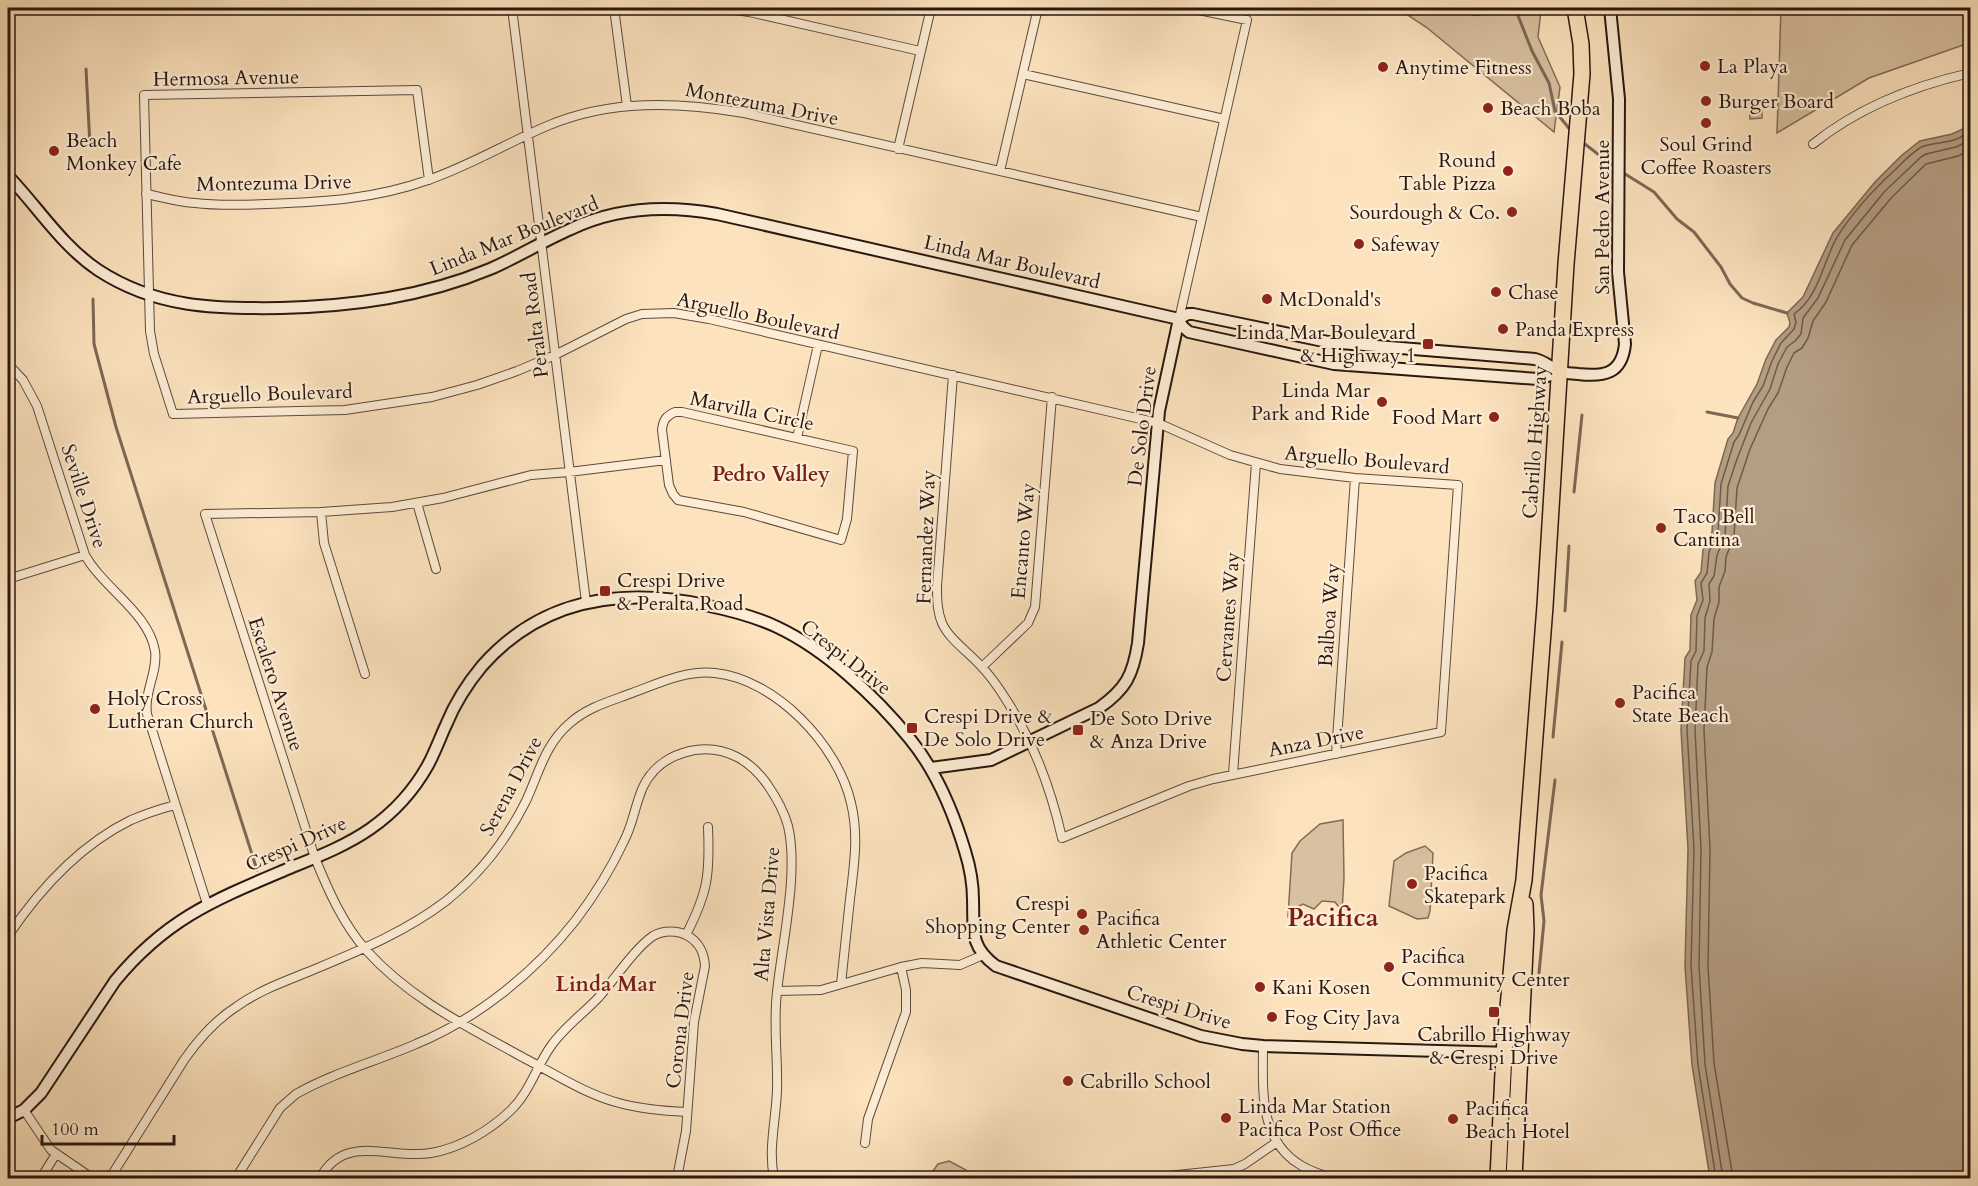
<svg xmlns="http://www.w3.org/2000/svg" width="1978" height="1186" viewBox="0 0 1978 1186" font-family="Cardo,serif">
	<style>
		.green { fill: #d8c0a0; stroke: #806c58; stroke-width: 1.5 }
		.water { fill: #b49e83; stroke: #7c6855; stroke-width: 1.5 }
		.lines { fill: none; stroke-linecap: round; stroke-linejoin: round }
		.shore { stroke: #6e5a4a; stroke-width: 1.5 }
		.stream { stroke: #7c6855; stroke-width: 3 }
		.street-casing { stroke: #5e4a3c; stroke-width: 10 }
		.secondary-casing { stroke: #291710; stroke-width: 14 }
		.highway-casing { stroke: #291710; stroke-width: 18 }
		.street { stroke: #fdedd5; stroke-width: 8 }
		.secondary { stroke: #fdedd5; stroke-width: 10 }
		.highway { stroke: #fce3be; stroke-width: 15 }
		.poi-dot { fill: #8f2418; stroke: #fdedd5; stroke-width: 2 }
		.labels { text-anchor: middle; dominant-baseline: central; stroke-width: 4.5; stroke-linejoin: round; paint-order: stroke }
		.poi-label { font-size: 20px; fill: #291710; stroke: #fdedd5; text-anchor: start }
		.street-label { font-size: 20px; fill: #291710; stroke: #fdedd5 }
		.neighbourhood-label { font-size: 21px; font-weight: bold; fill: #7a1f14; stroke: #fdedd5 }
		.district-label { font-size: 26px; font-weight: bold; fill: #7a1f14; stroke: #fdedd5 }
	</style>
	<rect width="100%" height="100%" fill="#fce3be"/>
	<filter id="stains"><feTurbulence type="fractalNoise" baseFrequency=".00333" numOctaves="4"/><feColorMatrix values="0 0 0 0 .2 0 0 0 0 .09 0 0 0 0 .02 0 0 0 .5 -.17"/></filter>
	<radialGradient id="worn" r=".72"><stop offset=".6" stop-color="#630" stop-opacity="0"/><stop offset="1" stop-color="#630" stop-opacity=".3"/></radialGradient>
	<!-- green -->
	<path class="green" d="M1397,8H1539L1541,10L1538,37L1560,87L1554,132L1426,27Z
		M1781,8H1969V43L1869,78L1777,133Z
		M1762,100V118L1750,119L1749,101Z
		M1343,820L1344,878L1342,911L1335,902L1322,901L1314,909L1303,904L1297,907L1288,916L1292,853L1300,841L1320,824Z
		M1425,846L1433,853L1430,911L1428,918L1417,919L1389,906L1394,861L1406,853Z
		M949,1161L966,1170L968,1178H928L938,1164Z"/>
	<!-- water -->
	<path class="water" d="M1970,120V1178H1710L1692,1065L1685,966L1688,849L1681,730L1685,658L1690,650L1691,615L1697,600L1695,581L1701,572L1703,550L1712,532L1715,483L1728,439L1733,433L1738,418L1757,384L1766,359L1776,340L1789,327L1790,323L1787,313L1803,297L1833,233L1875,182L1902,155L1920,141L1952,134L1963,129Z"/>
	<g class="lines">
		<!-- shore -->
		<path class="shore" d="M1716,1178L1698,1065L1691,966L1694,849L1687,730L1691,661L1696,651L1697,616L1703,600L1701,583L1707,573L1709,552L1718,533L1721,484L1734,442L1739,435L1753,402L1763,386L1772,361L1781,343L1794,329L1796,322L1794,314C1818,298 1823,263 1836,239C1851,214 1874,189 1896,169C1904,161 1914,150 1924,146C1940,141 1959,144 1970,129
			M1723,1178L1705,1064L1699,966L1701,849L1695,730L1698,664L1704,651L1705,618L1710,601L1709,584L1714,576L1717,555L1725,536L1728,486L1737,459L1751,423L1770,389L1778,364L1787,347L1795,341L1801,334L1803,318L1818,298L1845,240L1885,191L1921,157L1926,154L1956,147L1970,140
			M1733,1178L1714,1063L1708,966L1710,849L1704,730L1707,667L1712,652L1714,619L1719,602V587L1725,571L1726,557L1734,536L1737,488L1750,449L1768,409L1778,393L1787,367L1794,353L1802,348L1808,338L1813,321L1826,302L1852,245L1892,197L1926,164L1958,156L1970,150"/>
		<!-- stream -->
		<path class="stream" d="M1452,8C1466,13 1481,20 1493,8
			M1515,8L1532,51L1549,83L1555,111L1572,132
			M86,69L90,146
			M1581,141L1616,168
			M1622,172L1654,192L1677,219L1694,232L1721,267L1730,284L1742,298L1753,303L1787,313
			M93,299L94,344L116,427L257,870
			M1707,412L1738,418
			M1574,492L1582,415
			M1565,611L1569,546
			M1553,737L1562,642
			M1539,973L1544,921L1541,895L1555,780"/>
		<!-- street casing -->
		<g class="street-casing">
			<path id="street" d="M512,8L586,602
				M614,8L627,106
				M722,8L749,12L920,51
				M1023,74L1224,119
				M8,90V96
				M1813,144C1859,107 1913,86 1970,73
				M898,149L931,8
				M1000,171L1038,8
				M429,180L417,90L144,95L150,331L154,354L173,414L345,410L432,397L477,385L517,371L555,355L626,319L642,314L674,313L709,319L1158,423L1230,455L1280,469L1355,478L1458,485L1441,732L1213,779L1189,786L1062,838C1051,789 1034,743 1007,701C999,688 990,675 979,664C967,651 949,639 942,623C937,611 937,598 937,586L953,375
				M146,194C162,197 178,202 195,203C219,206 243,205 267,204C323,202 375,199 428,180C469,166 507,143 547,126C610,99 678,102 744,113L1202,217
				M1179,319L1247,20L1189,8
				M8,364L23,380L37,406L85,555C103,588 149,613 155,651C158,672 144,691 147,714L207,904
				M675,412H682L853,451L847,519L841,540L744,512L678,500L673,494L669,485L662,430C663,420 666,416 675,412Z
				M797,438L818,345
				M666,460L569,472L531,475L443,498L392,507L321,512L205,514L315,858C328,890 343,924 366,950C410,999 468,1027 524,1058C555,1074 585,1094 619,1103C641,1109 664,1111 687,1112
				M417,503L436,569
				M321,512L324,543L365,674
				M8,579L85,555
				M982,667L1028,623L1035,607L1052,397
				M1336,754L1355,478
				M1233,774L1256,463
				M686,935C708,892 710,875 708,827
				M8,936C39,890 80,845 131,820C145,814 160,809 175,805
				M777,991L821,990L901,967L922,963L960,965L983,955
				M1263,1046C1263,1089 1258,1141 1302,1166C1312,1172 1322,1175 1332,1178
				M24,1110L51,1150L92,1178
				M865,1143L868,1119L906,1012V990L901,967
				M1159,1177L1234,1169L1245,1164L1277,1142
				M41,1178L56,1154
				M110,1178L184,1060C198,1040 214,1021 236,1007C258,991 283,982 308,972C356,952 404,933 446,901C479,875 507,839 526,801C539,773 545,744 570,723C588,707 611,701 632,693C659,683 686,670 715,673C775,679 838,745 851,803C859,835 854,866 850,899C847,927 844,956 841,984
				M236,1178L280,1108L296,1094C333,1073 377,1061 416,1044C477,1019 534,973 575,921C594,896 611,869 624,841C633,824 635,805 643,787C659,753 703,740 737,757C749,763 759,773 767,784C776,797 784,811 788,826C799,872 782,944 777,992C773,1025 778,1057 777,1090C776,1120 768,1149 774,1178
				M320,1178C345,1132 390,1160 431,1153C460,1148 489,1131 510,1111C530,1092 536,1067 551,1046C564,1027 583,1014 599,997C614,980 635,948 653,936C663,930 678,930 688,936C700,943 704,953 705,966L694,1022L686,1131L677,1178"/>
		</g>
		<!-- secondary casing -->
		<g class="secondary-casing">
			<path id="secondary" d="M8,176C38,207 61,245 98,270C156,308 215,309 281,308C353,306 423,297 490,269C518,257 543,241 571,229C617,207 667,205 717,214L1179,319L1188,314H1193L1328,342L1535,359C1544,361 1551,368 1560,371C1565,374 1572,373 1578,374C1604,377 1622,374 1625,344L1618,272L1619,99L1610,8
				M1179,319L1182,326L1189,332L1334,364L1538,379L1560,372
				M931,768L991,760L1099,708C1126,689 1133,675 1138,643L1159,411L1179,319
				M8,1118L24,1110L41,1093L115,981C166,919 214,900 285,870C314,858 344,847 370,829C393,813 414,790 428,765C435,752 440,738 446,725C455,703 467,684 482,666C541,599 621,587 705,605C729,610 754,616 777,627C826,650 876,697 910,739C937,772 953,811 965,851C970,867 973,883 973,900C974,930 969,946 996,966L1201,1036L1242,1044L1263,1046L1511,1053"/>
		</g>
		<!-- highway casing -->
		<g class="highway-casing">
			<path id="highway" d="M1498,1178L1504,1052L1515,930L1524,880L1545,606L1566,264L1582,74L1581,44L1575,8
				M1514,1178L1526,930L1525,904"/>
		</g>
		<!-- street -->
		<use href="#street" class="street"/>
		<!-- secondary -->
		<use href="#secondary" class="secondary"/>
		<!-- highway -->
		<use href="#highway" class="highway"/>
	</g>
	<!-- markers -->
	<g class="poi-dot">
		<circle cx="1705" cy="66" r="6"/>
		<circle cx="1383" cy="67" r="6"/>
		<circle cx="1706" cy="101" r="6"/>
		<circle cx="1488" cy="108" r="6"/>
		<circle cx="1706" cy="123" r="6"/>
		<circle cx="54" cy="151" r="6"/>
		<circle cx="1508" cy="171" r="6"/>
		<circle cx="1512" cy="212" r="6"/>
		<circle cx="1359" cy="244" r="6"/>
		<circle cx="1496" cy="292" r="6"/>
		<circle cx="1267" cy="299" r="6"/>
		<circle cx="1503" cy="329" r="6"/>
		<rect x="1422" y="338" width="12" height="12" rx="3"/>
		<circle cx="1382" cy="402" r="6"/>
		<circle cx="1494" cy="417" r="6"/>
		<circle cx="1661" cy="528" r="6"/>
		<rect x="599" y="585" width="12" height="12" rx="3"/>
		<circle cx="1620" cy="703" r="6"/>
		<circle cx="95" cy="709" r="6"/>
		<rect x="906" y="722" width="12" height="12" rx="3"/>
		<rect x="1072" y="724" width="12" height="12" rx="3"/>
		<circle cx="1412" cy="884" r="6"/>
		<circle cx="1082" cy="914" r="6"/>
		<circle cx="1084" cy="930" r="6"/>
		<circle cx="1389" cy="967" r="6"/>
		<circle cx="1260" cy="987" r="6"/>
		<rect x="1488" y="1006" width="12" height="12" rx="3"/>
		<circle cx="1272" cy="1017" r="6"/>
		<circle cx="1068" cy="1081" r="6"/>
		<circle cx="1226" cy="1118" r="6"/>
		<circle cx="1453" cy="1119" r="6"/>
	</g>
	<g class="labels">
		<!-- poi labels -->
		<g class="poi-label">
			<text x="1717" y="66">La Playa</text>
			<text x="1395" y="67">Anytime Fitness</text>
			<text x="1718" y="101">Burger Board</text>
			<text x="1500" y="108">Beach Boba</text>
			<text x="66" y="140">Beach<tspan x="66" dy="23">Monkey Cafe</tspan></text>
			<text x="1706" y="144" text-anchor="middle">Soul Grind<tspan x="1706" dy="23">Coffee Roasters</tspan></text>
			<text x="1496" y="160" text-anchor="end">Round<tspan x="1496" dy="23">Table Pizza</tspan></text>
			<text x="1500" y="212" text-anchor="end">Sourdough &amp; Co.</text>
			<text x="1371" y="244">Safeway</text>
			<text x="1508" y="292">Chase</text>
			<text x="1279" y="299">McDonald's</text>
			<text x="1515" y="329">Panda Express</text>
			<text x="1416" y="332" text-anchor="end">Linda Mar Boulevard<tspan x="1416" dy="23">&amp; Highway 1</tspan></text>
			<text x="1370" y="390" text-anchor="end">Linda Mar<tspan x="1370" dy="23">Park and Ride</tspan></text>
			<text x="1482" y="417" text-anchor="end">Food Mart</text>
			<text x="1673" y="516">Taco Bell<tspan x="1673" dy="23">Cantina</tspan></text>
			<text x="617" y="580">Crespi Drive<tspan x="617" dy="23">&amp; Peralta Road</tspan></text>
			<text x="1632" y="692">Pacifica<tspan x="1632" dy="23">State Beach</tspan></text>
			<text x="107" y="698">Holy Cross<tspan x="107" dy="23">Lutheran Church</tspan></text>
			<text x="924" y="716">Crespi Drive &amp;<tspan x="924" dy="23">De Solo Drive</tspan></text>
			<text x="1090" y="718">De Soto Drive<tspan x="1090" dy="23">&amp; Anza Drive</tspan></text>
			<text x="1424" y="873">Pacifica<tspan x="1424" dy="23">Skatepark</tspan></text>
			<text x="1070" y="903" text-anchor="end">Crespi<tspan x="1070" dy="23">Shopping Center</tspan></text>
			<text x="1096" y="918">Pacifica<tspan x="1096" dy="23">Athletic Center</tspan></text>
			<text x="1401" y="956">Pacifica<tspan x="1401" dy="23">Community Center</tspan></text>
			<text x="1272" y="987">Kani Kosen</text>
			<text x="1284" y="1017">Fog City Java</text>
			<text x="1494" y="1034" text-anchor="middle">Cabrillo Highway<tspan x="1494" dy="23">&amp; Crespi Drive</tspan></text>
			<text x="1080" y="1081">Cabrillo School</text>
			<text x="1238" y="1106">Linda Mar Station<tspan x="1238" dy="23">Pacifica Post Office</tspan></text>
			<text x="1465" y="1108">Pacifica<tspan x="1465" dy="23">Beach Hotel</tspan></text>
		</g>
		<!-- street labels -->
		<g class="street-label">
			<text transform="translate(226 78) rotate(-1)">Hermosa Avenue</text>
			<text transform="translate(762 104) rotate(11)">Montezuma Drive</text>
			<text transform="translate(274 183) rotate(-1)">Montezuma Drive</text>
			<text transform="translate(1602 217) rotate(-90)">San Pedro Avenue</text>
			<text transform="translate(514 236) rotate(-22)">Linda Mar Boulevard</text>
			<text transform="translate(1012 262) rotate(13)">Linda Mar Boulevard</text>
			<text transform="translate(758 316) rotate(12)">Arguello Boulevard</text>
			<text transform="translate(535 325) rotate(-97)">Peralta Road</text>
			<text transform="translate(270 394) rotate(-2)">Arguello Boulevard</text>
			<text transform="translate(752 411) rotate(12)">Marvilla Circle</text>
			<text transform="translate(1142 426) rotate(-83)">De Solo Drive</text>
			<text transform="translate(1535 442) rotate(-86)">Cabrillo Highway</text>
			<text transform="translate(1367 460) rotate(5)">Arguello Boulevard</text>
			<text transform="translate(84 496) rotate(72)">Seville Drive</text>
			<text transform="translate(926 537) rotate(-88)">Fernandez Way</text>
			<text transform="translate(1023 541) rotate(-85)">Encanto Way</text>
			<text transform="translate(1329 615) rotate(-86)">Balboa Way</text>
			<text transform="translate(1228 617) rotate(-86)">Cervantes Way</text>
			<text transform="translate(846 657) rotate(38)">Crespi Drive</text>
			<text transform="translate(276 684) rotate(72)">Escalero Avenue</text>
			<text transform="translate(1316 741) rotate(-11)">Anza Drive</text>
			<text transform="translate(511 786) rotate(-62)">Serena Drive</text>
			<text transform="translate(296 844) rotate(-24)">Crespi Drive</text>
			<text transform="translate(767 914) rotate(-85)">Alta Vista Drive</text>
			<text transform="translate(1179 1007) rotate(17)">Crespi Drive</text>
			<text transform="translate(680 1030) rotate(-83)">Corona Drive</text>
		</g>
		<!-- neighbourhood labels -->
		<g class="neighbourhood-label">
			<text x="771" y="474">Pedro Valley</text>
			<text x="606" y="984">Linda Mar</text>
		</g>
		<!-- district labels -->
		<g class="district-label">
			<text x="1333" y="917">Pacifica</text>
		</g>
	</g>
	<!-- margin -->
	<rect width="1978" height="1186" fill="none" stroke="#fce3be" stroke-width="30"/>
	<rect x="9" y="9" width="1960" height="1168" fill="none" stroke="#291710" stroke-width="3"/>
	<rect x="15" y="15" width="1948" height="1156" fill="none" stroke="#291710" stroke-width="1.5"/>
	<!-- scale -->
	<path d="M42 1135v9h132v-9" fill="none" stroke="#291710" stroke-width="3"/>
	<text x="51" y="1135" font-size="18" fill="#291710" stroke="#fdedd5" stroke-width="4.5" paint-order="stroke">100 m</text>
	<rect width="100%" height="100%" filter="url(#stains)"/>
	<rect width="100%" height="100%" fill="url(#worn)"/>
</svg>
